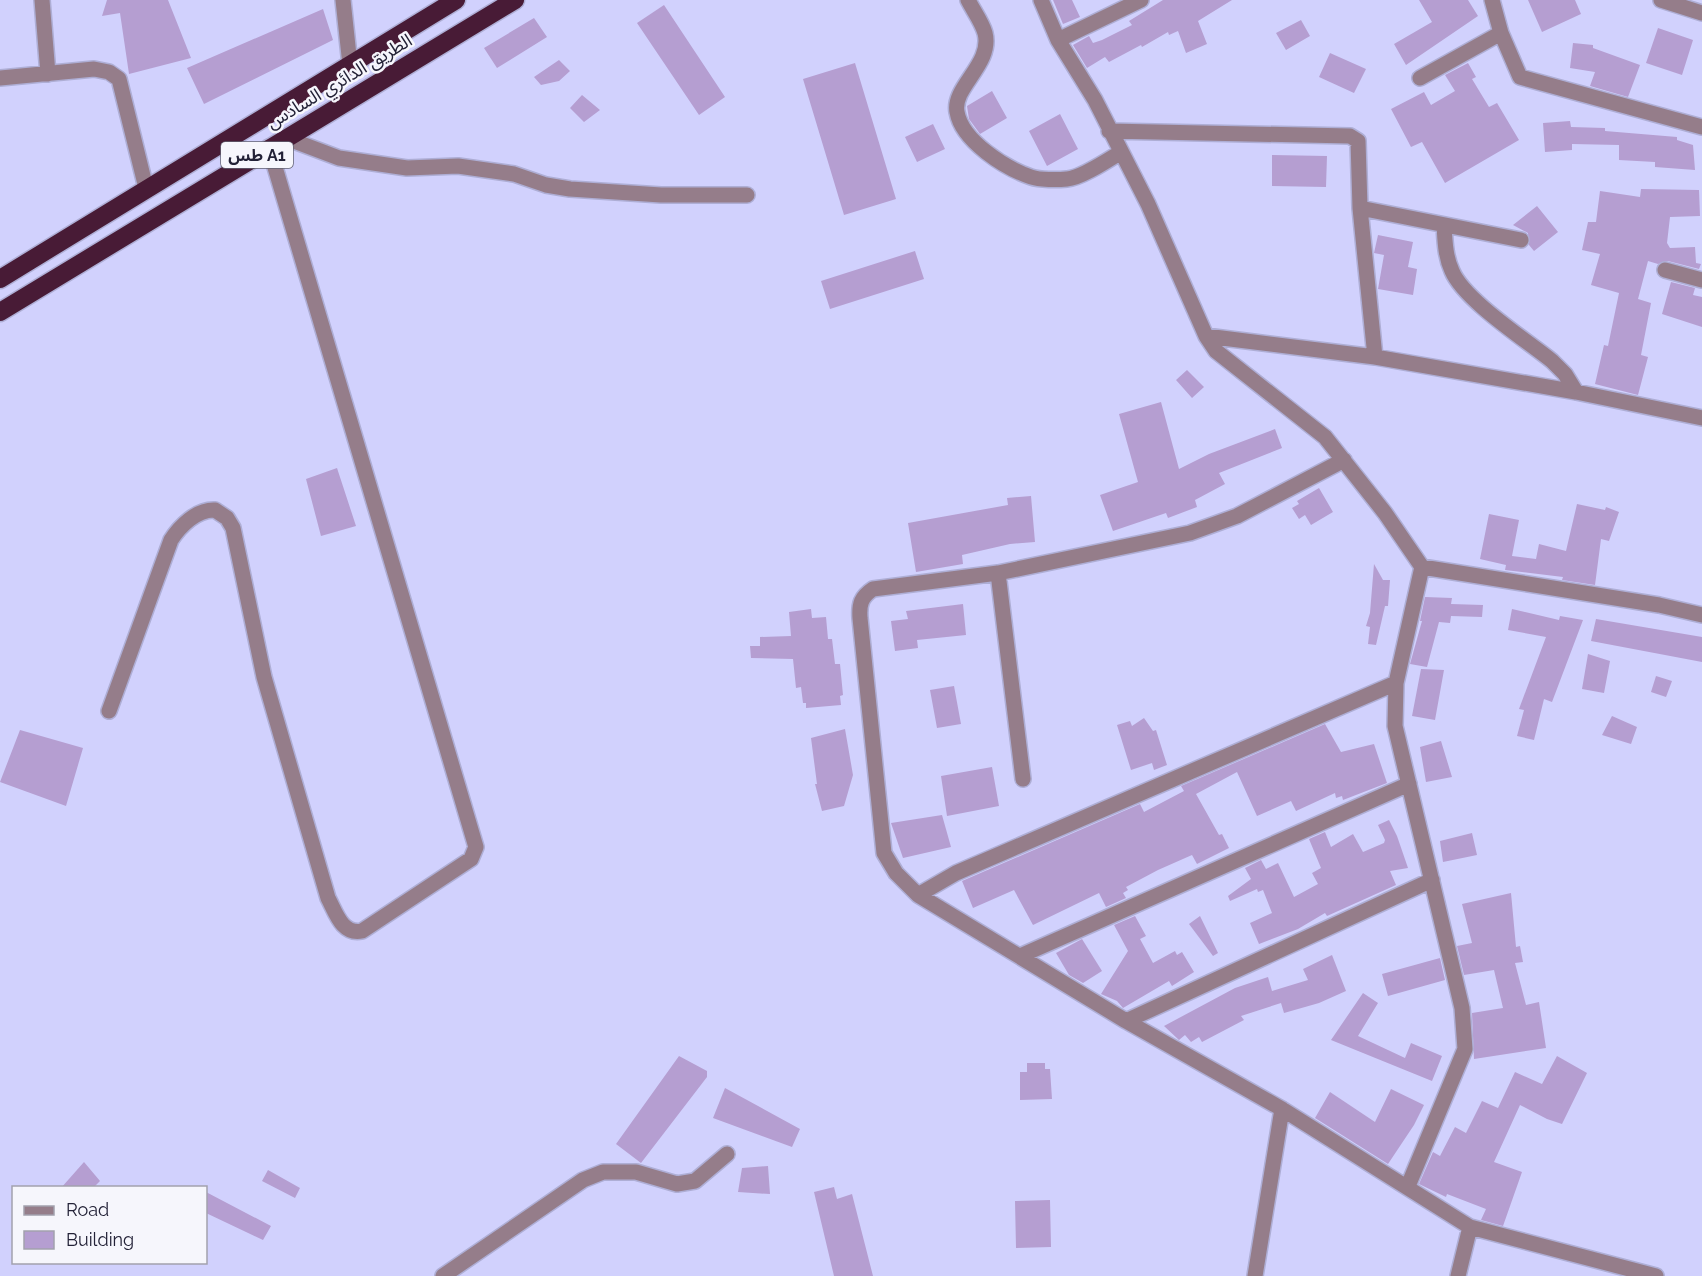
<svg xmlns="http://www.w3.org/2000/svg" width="1702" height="1276" viewBox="0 0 1702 1276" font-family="Raleway,'Noto Sans Arabic',sans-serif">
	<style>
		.building { fill: #b59ed1 }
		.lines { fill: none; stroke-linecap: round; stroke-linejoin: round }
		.minor-casing { stroke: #aeaed5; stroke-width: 18 }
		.highway-casing { stroke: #aeaed5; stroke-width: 21 }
		.minor { stroke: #957d8a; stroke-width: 15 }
		.highway { stroke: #481b36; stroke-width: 18 }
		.labels { text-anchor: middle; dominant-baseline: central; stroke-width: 5; stroke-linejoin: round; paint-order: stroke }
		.shield { fill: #f6f6fc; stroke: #626272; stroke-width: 1.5 }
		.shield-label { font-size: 16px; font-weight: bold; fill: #232237 }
		.street-label { font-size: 18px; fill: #232237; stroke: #f6f6fc }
	</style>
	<rect width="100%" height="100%" fill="#d1d1fd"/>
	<!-- building -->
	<path class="building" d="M107,0H168L191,58L129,74L120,13L102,16Z
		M1053,0H1072L1080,17L1063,24Z
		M1163,0H1232L1198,21L1207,44L1186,53L1178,31L1169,35L1168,32L1142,47L1141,45L1109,62L1105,57L1087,68L1073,45L1089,36L1093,43L1102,40L1132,25L1129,21Z
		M1419,0H1468L1478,16L1406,65L1394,44L1432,22Z
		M1528,0H1575L1581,14L1542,32Z
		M664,5L725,97L699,115L637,23Z
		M323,9L333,40L204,104L187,68Z
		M534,18L547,37L497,68L484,48Z
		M1301,20L1310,36L1286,50L1276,33Z
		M1658,28L1693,40L1682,75L1646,63Z
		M1573,43L1593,45V48L1640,65L1628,97L1590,86L1595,72L1570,68Z
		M1330,53L1366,69L1354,93L1319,77Z
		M559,60L570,71L559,81L541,85L534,77Z
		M855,63L896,199L844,215L803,79Z
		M1468,63L1476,77L1472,79L1489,107L1497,103L1519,140L1445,183L1422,142L1411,147L1391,109L1424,92L1431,105L1455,91L1445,75Z
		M992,91L1007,118L980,134L969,119L967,106Z
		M582,95L600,110L584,122L570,108Z
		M1060,114L1078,149L1047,166L1029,131Z
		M1570,121L1571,127L1605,128V131L1677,137V140L1693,145L1695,170L1655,167V162L1619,160V145L1572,144V150L1545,152L1543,123Z
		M933,124L945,149L917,162L905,137Z
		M1272,155L1327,156L1326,187L1272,186Z
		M1641,189L1699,190L1700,216L1670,217L1667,243L1670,248L1695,247L1696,263L1701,264L1699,269L1668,261L1658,264L1648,261L1638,299L1651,303L1641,355L1648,357L1638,395L1595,384L1604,345L1608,346L1619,293L1591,285L1600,254L1582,250L1588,222H1596L1600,191L1640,197Z
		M1537,206L1558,232L1534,251L1529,245L1528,233L1513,225Z
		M1378,235L1413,242L1408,267L1417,269L1413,295L1378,289L1384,255L1374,253Z
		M915,251L924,279L830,309L821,281Z
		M1671,282L1695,288L1693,295L1702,297V327L1662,314Z
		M1187,370L1204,387L1192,398L1176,380Z
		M1161,402L1179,469L1209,454L1275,429L1282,448L1219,473L1225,484L1195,500L1197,507L1168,518L1166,513L1113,531L1100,495L1138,482L1119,414Z
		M337,468L356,526L321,536L306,479Z
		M1319,488L1333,512L1311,525L1305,515L1299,519L1292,508L1299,504L1297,501Z
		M1031,496L1035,542L1010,544L962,555L963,564L916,572L908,523L1008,505L1007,498Z
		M1577,504L1605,510L1606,507L1619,512L1609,541L1601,539L1595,585L1562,580L1563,577L1505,570L1506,565L1480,559L1489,514L1519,520L1512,556L1536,559L1539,544L1566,551Z
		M1374,564L1383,580H1390L1388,606H1385L1376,645L1368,644L1370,627L1366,626L1370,613Z
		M1425,597L1452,598L1451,604L1483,605L1482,617L1451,616L1450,623L1439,622L1427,667L1410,664L1422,621H1420Z
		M963,604L966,635L917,640L918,648L895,651L891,621L908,619L906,611Z
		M811,609L812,618L826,617L828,639H832L835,664H840L843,695L840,696L841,705L806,708V703H803L801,687L796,688L793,659L751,658L750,646H760V637L791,636L789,612Z
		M1512,609L1559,620L1560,616L1583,620L1552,702L1544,699L1534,740L1517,736L1524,710L1519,709L1546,637L1508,630Z
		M1596,619L1702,637V662L1591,641Z
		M1588,654L1610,661L1604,693L1582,689Z
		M1421,669L1444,670L1435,720L1412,716Z
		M1656,676L1672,681L1666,697L1651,692Z
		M954,686L961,724L937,728L930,690Z
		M1612,716L1637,727L1631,744L1602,735Z
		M1144,718L1153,731L1156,730L1167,765L1154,770L1152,763L1131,770L1117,725L1130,721L1132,726Z
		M1325,724L1341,752L1374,744L1387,783L1343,800L1342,796L1336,798L1335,793L1296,811L1291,801L1257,816L1237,772L1196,794L1219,835L1222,834L1229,848L1197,864L1192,855L1158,870L1126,887L1128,890L1123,893L1126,898L1106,907L1099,893L1033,925L1014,890L973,908L962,881L1140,804L1144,812L1184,791L1181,786Z
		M845,729L853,775L844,806L822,811L815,784H817L811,738Z
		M20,730L83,748L66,806L0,782Z
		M1441,741L1452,777L1426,782L1420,747Z
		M992,767L999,806L947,816L941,776Z
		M942,815L951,847L903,858L891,823Z
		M1389,820L1397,836L1408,868L1390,871L1396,885L1327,916L1325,913L1298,929L1259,944L1250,923L1272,913L1263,890L1258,892L1257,889L1230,901L1228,896L1251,879L1245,868L1261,860L1266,869L1278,863L1294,897L1318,884L1312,873L1321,868L1309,839L1325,832L1331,847L1353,834L1363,852L1384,843L1385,840L1378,825Z
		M1472,833L1477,855L1443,862L1440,841Z
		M1511,893L1516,947L1520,946L1523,962L1515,963L1526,1005L1539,1002L1546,1048L1474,1059L1472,1013L1503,1008L1494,970L1464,975L1457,946L1472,943L1462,904Z
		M1135,916L1146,936L1140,939L1153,963L1175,951L1177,955L1182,952L1194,972L1172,986L1169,981L1123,1008L1117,1001L1101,994L1128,951L1114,925Z
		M1200,916L1218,953L1213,956L1189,924Z
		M1082,939L1102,971L1083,983L1069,975L1056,953Z
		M1332,955L1346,991L1319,1003L1284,1013L1281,1003L1241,1016L1244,1020L1202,1042L1199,1037L1191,1042L1185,1035L1179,1040L1164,1026L1235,988L1268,977L1272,991L1308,980L1303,969Z
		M1440,958L1445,980L1388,996L1382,974Z
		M1363,993L1378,1003L1358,1036L1405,1058L1411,1043L1442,1056L1432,1081L1331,1040Z
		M679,1056L707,1071V1077L641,1163L616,1144Z
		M1557,1056L1587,1073L1562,1124L1547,1119L1520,1105L1494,1162L1522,1172L1503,1226L1481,1220L1486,1209L1447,1194L1446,1197L1419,1184L1433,1152L1440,1156L1455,1127L1466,1133L1482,1101L1498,1108L1515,1072L1542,1084Z
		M1027,1063H1045V1069H1050L1052,1099L1020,1100V1072H1027Z
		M725,1088L800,1129L792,1147L713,1118Z
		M1391,1089L1424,1105L1414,1125L1388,1164L1315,1118L1330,1092L1375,1122Z
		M84,1162L100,1181L93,1188H61Z
		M768,1166L770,1194L738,1192L742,1168Z
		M268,1170L300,1188L295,1198L262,1181Z
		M834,1187L837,1199L852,1194L873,1276H834L814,1192Z
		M206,1192L271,1226L263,1240L206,1213Z
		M1050,1200L1051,1247L1016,1248L1015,1201Z"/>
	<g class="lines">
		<!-- minor casing -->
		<g class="minor-casing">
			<path id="minor" d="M42,0L48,74
				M343,0L350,65
				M968,0C973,10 982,22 985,33C993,64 952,87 957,112C962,141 1005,168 1031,177C1040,180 1057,180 1067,179C1081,178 1108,160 1121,152
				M1041,0L1058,40L1095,100L1148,204L1206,336L1216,351L1325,437L1385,513L1422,567L1396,683L1395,726L1462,1008L1465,1049L1408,1186
				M1492,0L1501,33L1520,77L1702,127
				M1661,0L1702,13
				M1058,40L1141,0
				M0,78L94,69L109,72L119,79L146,188
				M1420,78L1501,33
				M1109,131L1350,136L1358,141L1360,208L1375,357
				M286,138L339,158L407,168L458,166L514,174L546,185L570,189L661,195H747
				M1360,208L1521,240
				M1444,225C1445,240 1445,256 1452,271C1464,300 1526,340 1552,361L1565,374L1576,392
				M1665,270L1702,280
				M1206,336L1375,357L1576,392L1702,418
				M1344,460L1237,516L1190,533L998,573L873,589C861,597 859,604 860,618L884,853L896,873L918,895L1126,1021L1282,1109L1470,1227L1656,1276
				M1422,567L1659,605L1702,615
				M998,573L1023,779
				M109,711L171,540C180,526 197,509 215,510L227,518L233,528L264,677L328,898C336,913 342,935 362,931L471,859L476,847L269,147
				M918,895L956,873L1396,683
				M1020,956L1409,784
				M1126,1021L1432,880
				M443,1276L583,1180L603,1172H636L677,1184L695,1181L727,1154
				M1255,1276L1282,1109
				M1458,1276L1470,1227"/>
		</g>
		<!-- highway casing -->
		<g class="highway-casing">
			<path id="highway" d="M0,279L456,0
				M0,312L515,0"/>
		</g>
		<!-- minor -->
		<use href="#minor" class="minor"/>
		<!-- highway -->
		<use href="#highway" class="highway"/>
	</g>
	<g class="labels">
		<!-- shield labels -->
		<rect class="shield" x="221" y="142" width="72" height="26" rx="4.5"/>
		<g class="shield-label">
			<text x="257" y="155">طس A1</text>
		</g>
		<!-- street labels -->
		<g class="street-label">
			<text transform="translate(339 81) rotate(-31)">الطريق الدائري السادس</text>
		</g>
	</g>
	<!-- legend -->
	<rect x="12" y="1186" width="195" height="78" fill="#f6f6fc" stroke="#a2a1ad" stroke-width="1.5"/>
	<rect x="24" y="1206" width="30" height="9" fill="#957d8a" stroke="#a2a1ad" stroke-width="1.5"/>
	<text x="66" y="1216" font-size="18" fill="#232237">Road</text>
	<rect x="24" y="1231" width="30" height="18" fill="#b59ed1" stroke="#a2a1ad" stroke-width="1.5"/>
	<text x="66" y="1246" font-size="18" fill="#232237">Building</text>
</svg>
